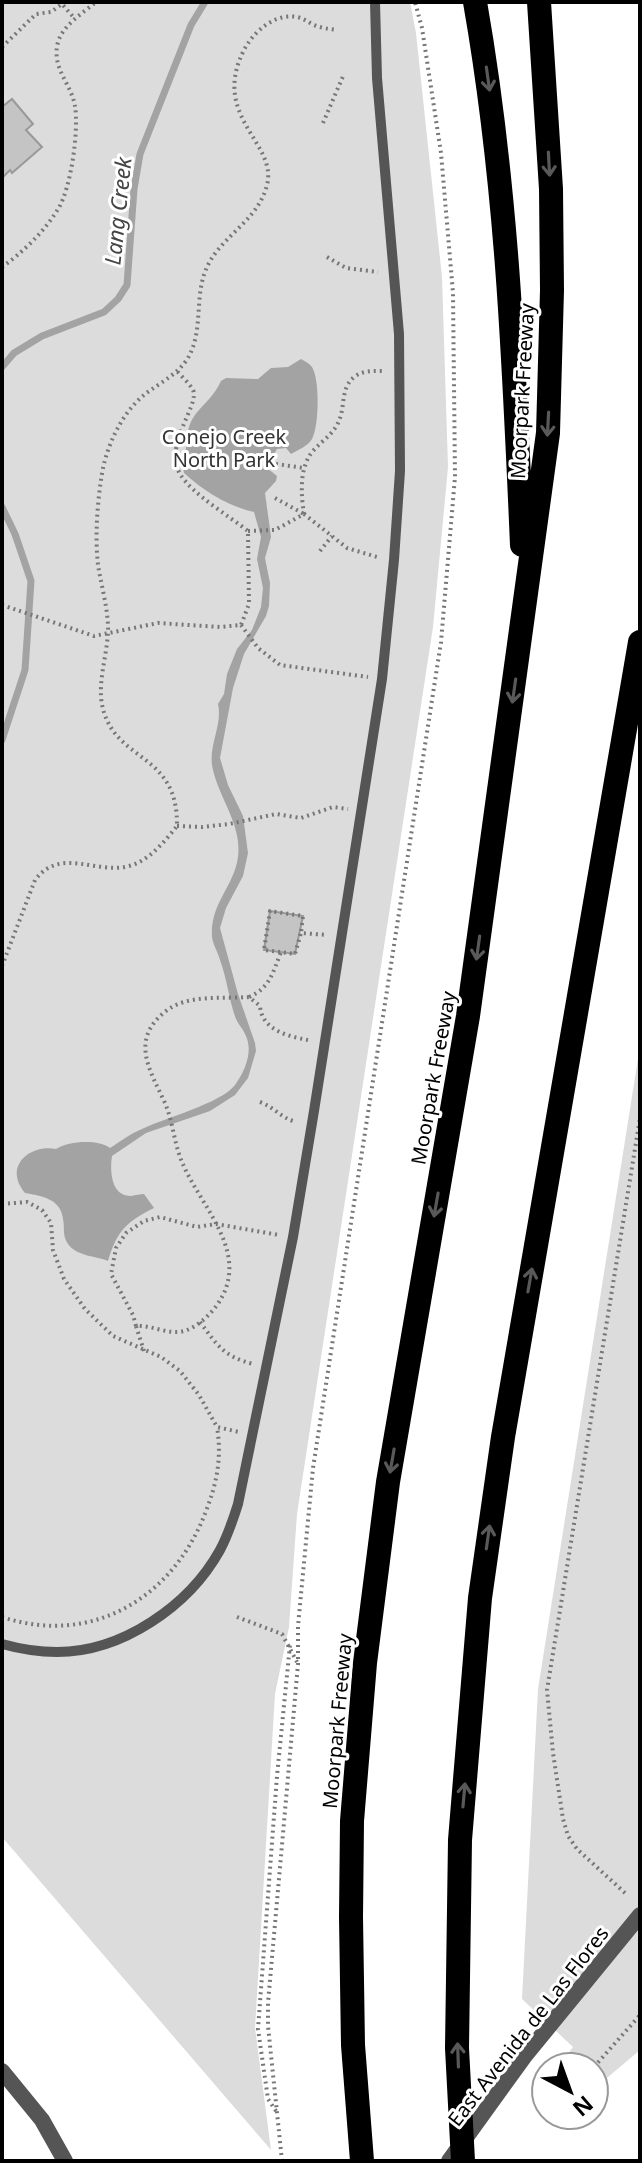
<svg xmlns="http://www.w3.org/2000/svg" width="642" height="2163" viewBox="0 0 642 2163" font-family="'Noto Sans',sans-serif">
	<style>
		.green { fill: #dcdcdc }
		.water { fill: #a3a3a3 }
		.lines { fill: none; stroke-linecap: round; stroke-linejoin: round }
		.stream { stroke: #a3a3a3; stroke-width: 7 }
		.building { fill: #c4c4c4; stroke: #999; stroke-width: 2 }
		.path { stroke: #777; stroke-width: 4; stroke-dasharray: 2 4; stroke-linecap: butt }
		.service { stroke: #555; stroke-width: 10 }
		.minor { stroke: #555; stroke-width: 16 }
		.tertiary { stroke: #555; stroke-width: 16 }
		.motorway { stroke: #000; stroke-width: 24 }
		.oneway { stroke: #595959 }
		.labels { text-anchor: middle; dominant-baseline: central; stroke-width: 6; stroke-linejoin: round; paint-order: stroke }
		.street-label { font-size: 20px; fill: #000; stroke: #fff }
		.park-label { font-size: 20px; fill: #333; stroke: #fff }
		.water-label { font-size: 22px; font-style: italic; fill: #444; stroke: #fff }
	</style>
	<rect width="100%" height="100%" fill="#fff"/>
	<!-- green -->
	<path class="green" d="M2,2H410L416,33L442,277L448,467L433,627L297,1514L289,1627L275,1694L255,2028L271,2150L2,1837Z
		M640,1046V2050L594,2089V2067H558L573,2047L522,1999L538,1689Z"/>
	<!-- water -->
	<path class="water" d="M301,359C306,362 309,363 312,367C320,380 319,426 312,439C308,446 298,450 291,454L286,448L277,449L273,456L263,457L262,464L277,476L276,481L265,493L271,537L265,558L270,583L269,606L266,616L244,654L233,688L220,758L228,785L243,816L248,853L243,876L226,908L220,928L238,994L255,1043L256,1051L248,1078L235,1095L210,1111L146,1133L112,1156C110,1169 110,1196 131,1196C136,1195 140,1194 144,1194L154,1208C126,1222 117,1231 108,1261C96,1256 76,1256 68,1244C62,1235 65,1229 63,1219C61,1199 42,1196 25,1193C3,1167 29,1144 56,1149C69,1141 98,1139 110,1148C121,1141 130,1134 142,1129C164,1118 220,1104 235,1085C245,1071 254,1051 245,1034C243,1029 238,1024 236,1019C229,1000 227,979 220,960C218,952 213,945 212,937C210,903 234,887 238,857C242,825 220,800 213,770C207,747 223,726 218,704L224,694L227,674L237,649L252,630L261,607L263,588L257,559L261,537L254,512C227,506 204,491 184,473C182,464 186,457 186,448C187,407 207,411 221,381L226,378L258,379L271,368L288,367Z"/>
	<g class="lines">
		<!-- stream -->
		<path class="stream" d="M2,367L14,353L42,336L104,312L118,299L127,285L134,189L140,154L191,25L205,2
			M2,507L15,534L31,581L25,670L2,740"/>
	</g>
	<!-- building -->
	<path class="building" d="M12,99L33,124L26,130L42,147L12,173L10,170L2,178V107Z
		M270,911L303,916L295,954L264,950Z"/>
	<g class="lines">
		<!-- path -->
		<path class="path" d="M2,47L36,14L51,12L62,4L75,19
			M323,123L344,74
			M327,257L346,268L378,272
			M2,267C22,253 45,231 58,209C71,189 79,130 75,106C71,83 51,68 58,42C63,25 83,13 96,2
			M276,464L304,468
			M275,498L304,514
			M304,514C301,495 299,469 312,452C322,440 335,434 340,418C345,404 341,388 354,377C363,370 374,371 385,371
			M248,531L275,530L304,514L347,548L377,557
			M320,551L332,536
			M2,605L94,636L158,623L220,627L241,625L249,604L248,531C229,516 192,494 180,474C163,445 200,405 193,390C190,384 182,377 177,371
			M241,625L258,648L280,665L368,677
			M177,826L202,827L229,824L276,814L301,818L333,807L348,809
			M280,952L264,950L270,911L303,916L301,933
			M2,966L35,880C61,846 96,875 129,866C149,861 165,841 177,826C178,752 117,763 103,709C96,682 109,652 108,625C107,605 101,584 98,565C95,538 97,507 101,480C105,449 120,415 144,395C158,384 175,376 186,361C205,333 193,297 207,267C222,235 258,221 267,185C278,143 210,117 244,50C254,31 275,13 297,17C303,18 308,22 314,25C321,28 329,29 337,30
			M308,1040C287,1036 262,1030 260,1006L249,997C270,988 273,972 281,952L295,954L301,933L327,935
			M260,1102C274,1107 281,1118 296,1122
			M2,1204L27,1202L42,1210L51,1223L53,1250L64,1279L85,1309L113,1336L161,1357L180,1371L199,1395L217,1427L239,1432
			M200,1322C218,1346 223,1356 253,1364
			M136,1326L133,1315L111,1274L116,1248L126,1233L144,1221L160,1217L197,1227L216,1224L279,1235
			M144,1351L136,1326C152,1325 168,1335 184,1331C197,1327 209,1316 217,1305C253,1254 201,1208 182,1162C174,1143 173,1122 165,1103C150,1070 129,1040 166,1011C187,994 223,999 249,997
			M2,1617C93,1647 174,1597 206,1511C217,1483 222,1457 217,1427
			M237,1617L282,1634L297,1662
			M625,1893L577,1849L568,1836L563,1819L553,1753L547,1690L640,1118
			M594,2067L640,2015
			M276,2111L268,2099L258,2029L277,1776L290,1645
			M282,2161L268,2026V2003L298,1664V1626L313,1468L441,642L455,477L453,293L441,153L422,28L415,2"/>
		<!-- service -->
		<path class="service" d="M2,1644C20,1649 39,1652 57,1652C122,1652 189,1606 220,1550C228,1535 233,1520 238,1504L293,1237L314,1111L382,679L394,560L400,471L399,334L377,78L375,2"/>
		<!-- minor -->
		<path class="minor" d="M2,2071L42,2120L65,2161"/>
		<!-- tertiary -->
		<path class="tertiary" d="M449,2161L524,2057L640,1915"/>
		<!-- motorway -->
		<path class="motorway" d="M475,2C507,184 514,361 522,545
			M362,2161L353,2045L351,1917L352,1821L365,1663L388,1482L468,1016L548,433L552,290L551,189L539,2
			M463,2161L457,2048L460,1840L480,1598L503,1437L640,642"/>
	</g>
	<!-- one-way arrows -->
	<defs><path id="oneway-shaft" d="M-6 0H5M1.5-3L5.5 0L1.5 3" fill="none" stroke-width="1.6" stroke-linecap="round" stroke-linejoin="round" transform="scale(2)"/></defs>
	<g class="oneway">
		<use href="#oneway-shaft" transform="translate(488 79) rotate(82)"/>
		<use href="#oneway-shaft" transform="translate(549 164) rotate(87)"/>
		<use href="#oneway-shaft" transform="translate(548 424) rotate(93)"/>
		<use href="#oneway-shaft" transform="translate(514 691) rotate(98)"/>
		<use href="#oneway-shaft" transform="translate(478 948) rotate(98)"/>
		<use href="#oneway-shaft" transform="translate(436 1205) rotate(100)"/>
		<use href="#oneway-shaft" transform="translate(530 1280) rotate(-80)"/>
		<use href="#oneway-shaft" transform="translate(392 1461) rotate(100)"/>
		<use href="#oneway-shaft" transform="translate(488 1537) rotate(-82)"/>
		<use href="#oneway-shaft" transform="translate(464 1795) rotate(-85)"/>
		<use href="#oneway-shaft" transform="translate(458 2055) rotate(-92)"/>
	</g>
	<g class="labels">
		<!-- street labels -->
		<g class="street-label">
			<text transform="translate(522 391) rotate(-87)">Moorpark Freeway</text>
			<text transform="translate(433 1078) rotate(-80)">Moorpark Freeway</text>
			<text transform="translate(337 1721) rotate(-85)">Moorpark Freeway</text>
			<text transform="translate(528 2026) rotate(-52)">East Avenida de Las Flores</text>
		</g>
		<!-- park labels -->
		<g class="park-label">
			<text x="224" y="436">Conejo Creek<tspan x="224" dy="23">North Park</tspan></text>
		</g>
		<!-- water labels -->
		<g class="water-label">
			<text transform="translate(117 211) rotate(-84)">Lang Creek</text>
		</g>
	</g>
	<!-- border -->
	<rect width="642" height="2163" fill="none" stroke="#000000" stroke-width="8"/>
	<!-- north arrow -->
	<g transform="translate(570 2091) rotate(139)"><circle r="38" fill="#ffffff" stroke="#999999" stroke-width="2"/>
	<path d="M0-6L14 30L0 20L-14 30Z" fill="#000000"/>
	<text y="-12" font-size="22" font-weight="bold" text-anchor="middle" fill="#000000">N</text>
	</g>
</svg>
